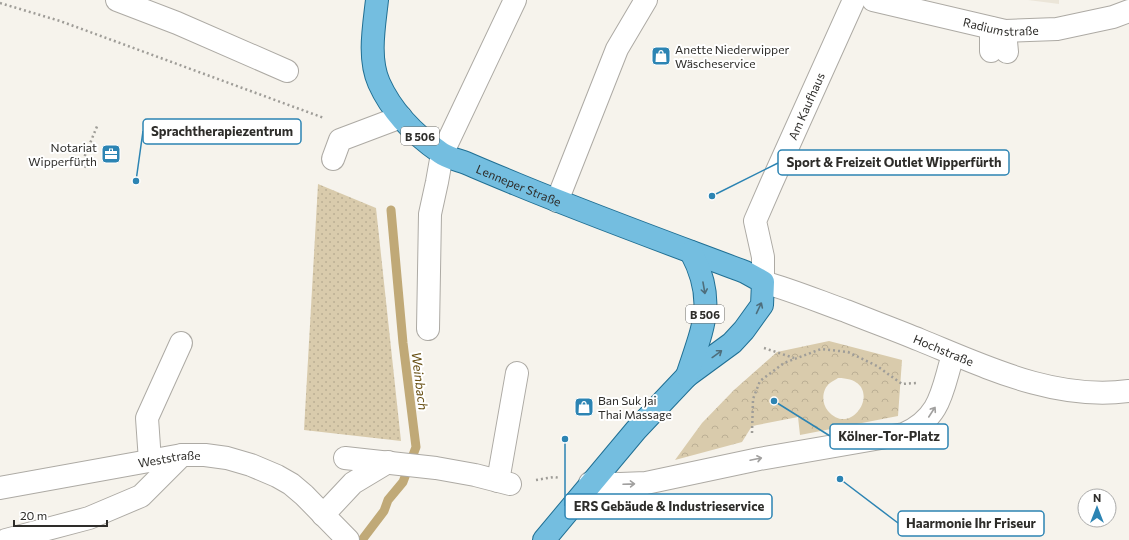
<svg xmlns="http://www.w3.org/2000/svg" width="1129" height="540" viewBox="0 0 1129 540" font-family="Commissioner,sans-serif">
	<style>
		.built { fill: #ebe5d8 }
		.grass { fill: url(#grass-dots) }
		.park { fill: url(#park-crowns); fill-rule: evenodd }
		.lines { fill: none; stroke-linecap: round; stroke-linejoin: round }
		.stream { stroke: #c0a977; stroke-width: 9 }
		.minor-casing { stroke: #adaaa4; stroke-width: 24 }
		.major-casing { stroke: #206f93; stroke-width: 24 }
		.path { stroke: #9f9d98; stroke-width: 2.5; stroke-dasharray: 2 3; stroke-linecap: butt }
		.minor { stroke: #fff; stroke-width: 22 }
		.major { stroke: #74bee0; stroke-width: 22 }
		.oneway { stroke: #4e6e7c }
		.oneway2 { stroke: #a1a09f }
		.labels { text-anchor: middle; dominant-baseline: central; stroke-width: 4; stroke-linejoin: round; paint-order: stroke }
		.shield { fill: #fff; stroke: #6d6c6a; stroke-width: 1 }
		.shield-label { font-size: 11px; font-weight: bold; fill: #2e2d2a }
		.street-label { font-size: 12px; fill: #2e2d2a; stroke: #fff }
		.poi-label { font-size: 12px; fill: #2e2d2a; stroke: #fff; text-anchor: start }
		.water-label { font-size: 13px; font-style: italic; fill: #685014; stroke: #fff }
		.leader { fill: none; stroke: #2c84b3; stroke-width: 1.5 }
		.callout-dot { fill: #2c84b3; stroke: #fff; stroke-width: 1.5 }
		.callout { fill: #fff; stroke: #2c84b3; stroke-width: 1.5 }
		.callout-label { font-size: 13px; text-anchor: middle; font-weight: bold; fill: #2e2d2a }
	</style>
	<defs>
		<pattern id="grass-dots" width="8" height="8" patternUnits="userSpaceOnUse"><rect width="8" height="8" fill="#d9cbac"/><path d="M2 2h.1M6 6h.1" fill="none" stroke="#bbaf94" stroke-width="1.8" stroke-linecap="round"/></pattern>
		<pattern id="park-crowns" width="20" height="18" patternUnits="userSpaceOnUse"><rect width="20" height="18" fill="#d9cbac"/><path d="M2 6a3 3 0 1 1 6 0M12 15a3 3 0 1 1 6 0" fill="none" stroke="#bbaf94"/></pattern>
	</defs>
	<rect width="100%" height="100%" fill="#f6f3ec"/>
	<!-- built -->
	<path class="built" d="M1028,0H1059V4Z"/>
	<!-- grass -->
	<path class="grass" d="M318,184L376,208L401,441L304,430Z"/>
	<!-- park -->
	<path class="park" d="M829,341L902,360L898,416L800,435L798,417L752,426L742,442L675,460L702,423L734,390L777,352ZM838,378C888,378 854,441 828,411C821,403 822,389 830,383C832,381 836,380 838,378Z"/>
	<g class="lines">
		<!-- stream -->
		<path class="stream" d="M362,540L384,511L388,500L403,482L416,447L403,343L391,210"/>
		<!-- minor casing -->
		<g class="minor-casing">
			<g id="minor">
				<path d="M117,0L177,23L287,71"/>
				<path id="s1" d="M854,0L772,182L755,221L763,257V282C792,290 818,301 846,311C871,321 896,330 920,340C986,367 1055,401 1129,391"/>
				<path id="s2" d="M873,0L1005,31L1057,29L1113,17L1129,11"/>
				<path d="M991,28V51"/>
				<path d="M1005,31L1007,52"/>
				<path d="M333,159L340,140L401,117"/>
				<path d="M557,201L617,49L646,0"/>
				<path d="M428,329L430,214L437,182L442,154L515,0"/>
				<path d="M345,458L436,468L475,475L510,484"/>
				<path d="M150,461L147,418L181,343"/>
				<path d="M498,481L517,373"/>
				<path d="M590,483L620,484L646,483L759,459L904,434C942,417 942,389 953,355"/>
				<path id="s3" d="M0,488L182,455H205L227,458L251,465L277,476L291,484L304,495L348,540"/>
				<path d="M323,515L353,483L388,462"/>
				<path d="M6,540L89,518L141,496L182,455"/>
			</g>
		</g>
		<!-- major casing -->
		<g class="major-casing">
			<g id="major">
				<path id="s4" d="M377,0C374,27 368,58 379,83C392,112 415,135 441,153C448,158 458,160 466,163C482,170 499,177 516,184C591,215 668,243 745,272L763,282L762,305L744,330L732,343L687,376L636,430L544,540"/>
				<path d="M687,376C703,327 717,301 691,252"/>
			</g>
		</g>
		<!-- path -->
		<path class="path" d="M0,3L60,21L324,118
			M86,167L81,165L98,124
			M764,348L794,358
			M752,433L753,399L760,381L784,363L821,349L848,352L877,366L902,384L916,383
			M536,480L554,477L560,478"/>
		<!-- minor -->
		<use href="#minor" class="minor"/>
		<!-- major -->
		<use href="#major" class="major"/>
	</g>
	<!-- one-way arrows -->
	<defs><path id="oneway-shaft" d="M-6 0H5M1.5-3L5.5 0L1.5 3" fill="none" stroke-width="1.6" stroke-linecap="round" stroke-linejoin="round"/></defs>
	<g class="oneway">
		<use href="#oneway-shaft" transform="translate(704 288) rotate(80)"/>
		<use href="#oneway-shaft" transform="translate(759 308) rotate(-65)"/>
		<use href="#oneway-shaft" transform="translate(717 354) rotate(-36)"/>
	</g>
	<g class="oneway2">
		<use href="#oneway-shaft" transform="translate(932 412) rotate(-57)"/>
		<use href="#oneway-shaft" transform="translate(756 459) rotate(-12)"/>
		<use href="#oneway-shaft" transform="translate(629 484) rotate(-2)"/>
	</g>
	<!-- icons -->
	<defs>
		<g id="shop-square" transform="scale(1)"><rect x="-9" y="-9" width="18" height="18" rx="4" fill="#2c84b3" stroke="#fff"/><path d="M-5-2.5h2.3a2.7 3.5 0 0 1 5.4 0H5L5.5 6h-11ZM-1.5-2.5h3a1.5 2.3 0 0 0-3 0Z" fill="#fff"/></g>
		<g id="office-square" transform="scale(1)"><rect x="-9" y="-9" width="18" height="18" rx="4" fill="#2c84b3" stroke="#fff"/><path d="M-6-3h4V-5.5h4V-3h4V5H-6ZM-1-4.5V-3h2v-1.5ZM-6 0V1H6V0Z" fill="#fff"/></g>
	</defs>
	<g fill-rule="evenodd">
		<use href="#shop-square" x="661" y="56"/>
		<use href="#office-square" x="111" y="154"/>
		<use href="#shop-square" x="584" y="407"/>
	</g>
	<g class="labels">
		<!-- shield labels -->
		<g class="shield">
			<rect x="401" y="127" width="38" height="18" rx="3"/>
			<rect x="686" y="305" width="38" height="18" rx="3"/>
		</g>
		<g class="shield-label">
			<text x="420" y="136">B 506</text>
			<text x="705" y="314">B 506</text>
		</g>
		<!-- street labels -->
		<g class="street-label">
			<text stroke="none"><textPath href="#s2" startOffset="131">Radiumstraße</textPath></text>
			<text transform="translate(806 106) rotate(-66)">Am Kaufhaus</text>
			<text stroke="none"><textPath href="#s4" startOffset="263">Lenneper Straße</textPath></text>
			<text stroke="none"><textPath href="#s1" startOffset="497">Hochstraße</textPath></text>
			<text stroke="none"><textPath href="#s3" startOffset="172">Weststraße</textPath></text>
		</g>
		<!-- poi labels -->
		<g class="poi-label">
			<text x="675" y="49">Anette Niederwipper<tspan x="675" dy="14">Wäscheservice</tspan></text>
			<text x="97" y="147" text-anchor="end">Notariat<tspan x="97" dy="14">Wipperfürth</tspan></text>
			<text x="598" y="400">Ban Suk Jai<tspan x="598" dy="14">Thai Massage</tspan></text>
		</g>
		<!-- water labels -->
		<g class="water-label">
			<text transform="translate(420 381) rotate(83)">Weinbach</text>
		</g>
	</g>
	<!-- callouts -->
	<path class="leader" d="M136 181L143 131M712 196L778 163M774 401L830 436M565 439L565 506M840 479L898 523"/>
	<g class="callout-dot">
		<circle cx="136" cy="181" r="4"/>
		<circle cx="712" cy="196" r="4"/>
		<circle cx="774" cy="401" r="4"/>
		<circle cx="565" cy="439" r="4"/>
		<circle cx="840" cy="479" r="4"/>
	</g>
	<g class="callout">
		<rect x="143" y="119" width="158" height="25" rx="4"/>
		<rect x="778" y="150" width="231" height="25" rx="4"/>
		<rect x="830" y="424" width="118" height="25" rx="4"/>
		<rect x="565" y="494" width="207" height="25" rx="4"/>
		<rect x="898" y="511" width="146" height="25" rx="4"/>
	</g>
	<g class="callout-label">
		<text x="222" y="136">Sprachtherapiezentrum</text>
		<text x="894" y="167">Sport &amp; Freizeit Outlet Wipperfürth</text>
		<text x="889" y="441">Kölner-Tor-Platz</text>
		<text x="669" y="511">ERS Gebäude &amp; Industrieservice</text>
		<text x="971" y="528">Haarmonie Ihr Friseur</text>
	</g>
	<!-- north arrow -->
	<g transform="translate(1097 508)"><circle r="19" fill="#ffffff" stroke="#ababaa"/>
	<path d="M0-3L7 15L0 10L-7 15Z" fill="#2c84b3"/>
	<text y="-6" font-size="11" font-weight="bold" text-anchor="middle" fill="#2e2d2a">N</text>
	</g>
	<!-- scale -->
	<path d="M14 520v6h93v-6" fill="none" stroke="#2e2d2a" stroke-width="2"/>
	<text x="20" y="520" font-size="12" fill="#2e2d2a" stroke="#ffffff" stroke-width="3" paint-order="stroke">20 m</text>
</svg>
